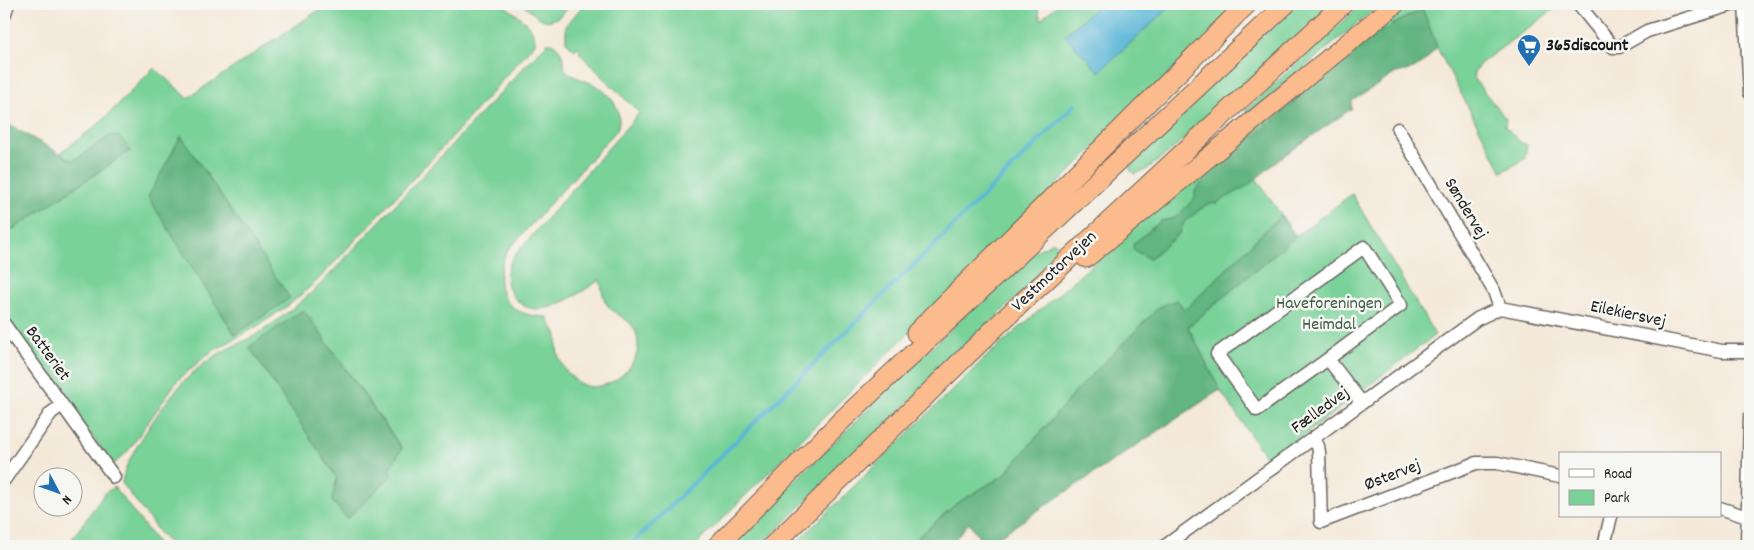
<svg xmlns="http://www.w3.org/2000/svg" width="1754" height="550" viewBox="0 0 1754 550" font-family="Dekko,sans-serif">
	<style>
		.green { fill: #79d298; stroke: #4a775a; fill-rule: evenodd }
		.forest { fill: #62b480; stroke: #3f684e }
		.water { fill: #59b6d7; stroke: #3a697a }
		.lines { fill: none; stroke-linecap: round; stroke-linejoin: round }
		.stream { stroke: #59b6d7; stroke-width: 4 }
		.minor-casing { stroke: #68645e; stroke-width: 15 }
		.highway-casing { stroke: #68645e; stroke-width: 21 }
		.minor { stroke: #fff; stroke-width: 12 }
		.highway { stroke: #fbbb8c; stroke-width: 19 }
		.labels { text-anchor: middle; dominant-baseline: central; stroke-width: 5; stroke-linejoin: round; paint-order: stroke }
		.poi-label { font-size: 18px; font-weight: bold; fill: #1c1c1c; stroke: #f6f6f2; text-anchor: start }
		.street-label { font-size: 18px; fill: #1c1c1c; stroke: #f6f6f2 }
		.park-label { font-size: 18px; fill: #3d5c47; stroke: #f6f6f2 }
	</style>
	<rect width="100%" height="100%" fill="#f6f6f2"/>
	<filter id="ink" filterUnits="userSpaceOnUse"><feTurbulence type="fractalNoise" baseFrequency=".02" numOctaves="2"/><feDisplacementMap in="SourceGraphic" scale="10" xChannelSelector="R" yChannelSelector="G"/><feConvolveMatrix kernelMatrix="1 2 1 2 8 2 1 2 1" color-interpolation-filters="sRGB"/></filter>
	<filter id="wash" filterUnits="userSpaceOnUse"><feTurbulence type="fractalNoise" baseFrequency=".0096" numOctaves="4" result="noise"/><feDisplacementMap in="SourceGraphic" scale="20" xChannelSelector="R" yChannelSelector="G"/><feGaussianBlur stdDeviation="1.12" result="paint"/><feColorMatrix in="noise" values="0 0 0 0 0 0 0 0 0 0 0 0 0 0 0 0 0 1.4 0 .05"/><feComposite in="paint" operator="in"/></filter>
	<g filter="url(#wash)">
		<rect width="100%" height="100%" fill="#f4e9d9"/>
		<!-- green -->
		<path class="green" d="M328,4H503C515,14 536,26 535,43L453,136L317,281L289,305L259,325L208,354L177,381L128,451L113,465L4,315V230L9,232L131,150L111,135L73,161L60,153L100,123L154,68L188,98Z
			M522,4H572C550,28 545,24 522,4Z
			M584,4H1037L1041,20L1058,4H1238L695,546H173L161,535L122,483C124,466 135,450 144,435C162,406 183,377 212,358C225,349 241,343 256,335C278,321 299,304 319,286L547,43H552C561,49 565,57 564,68C575,80 582,78 595,85C611,94 624,111 617,130L507,251C489,289 505,317 548,317C549,325 553,326 556,333C558,337 557,344 557,348C558,362 567,375 579,383C603,397 640,369 638,343C636,318 620,320 608,306C603,300 602,288 600,280C574,296 532,330 510,291C503,279 507,265 515,255L639,113L579,53L581,50L577,47L575,50L566,42V26ZM302,310L311,320L402,448L389,469L332,501L337,478Z
			M1297,4H1332L1174,148L1146,170L1134,174L1130,170V165L1148,142Z
			M1362,4H1381L1248,114L1245,111Z
			M1403,4H1561L1481,63L1474,72V79L1506,119L1505,126L1520,142L1527,145L1525,159L1502,172L1434,42L1423,11L1406,17L1378,35L1322,76L1210,172L1195,198L1175,218L1161,221L1134,250L1149,259L1180,233L1183,222L1206,205L1229,196L1256,178L1281,215L1184,311L1159,307L1078,389L1004,475L956,504L908,546H793L986,357L1193,177Z
			M1352,194L1435,335L1269,462L1220,390L1188,327L1296,236Z
			M1054,242L1058,245L1056,253L1024,290L760,546H728L1010,271L1036,251Z
			M114,487L160,546H67L104,494Z"/>
		<!-- forest -->
		<path class="forest" d="M1423,10L1437,47L1425,61L1414,69L1396,73L1352,101L1351,109L1286,154L1247,186L1217,203L1206,205L1184,222L1180,233L1149,259L1134,250L1133,244L1161,221L1175,218L1195,198V191L1210,172C1228,157 1246,143 1264,128C1312,87 1363,34 1423,10Z
			M11,126L73,161L111,135L119,137L131,150L9,232L4,230V127Z
			M181,136L290,298L235,335L148,197Z
			M1281,215L1296,236L1188,327L1220,390L995,539L998,546H984L969,522L950,546H908L956,504L1004,475L1078,389L1159,307L1177,300L1185,310Z
			M303,310L311,320L402,449L389,469L391,476L347,519L332,501L337,478L249,347Z"/>
		<!-- water -->
		<path class="water" d="M1100,4H1173L1099,72L1065,35Z"/>
		<g class="lines">
			<!-- stream -->
			<path class="stream" d="M630,546L1075,105"/>
		</g>
	</g>
	<g filter="url(#ink)">
		<g class="lines">
			<!-- minor casing -->
			<g class="minor-casing">
				<path id="minor" d="M1578,4L1613,47H1619L1647,31L1734,4
					M1745,4L1750,93
					M4,16L8,4
					M1398,129L1494,291L1500,308
					M4,324L114,477
					M1328,359L1257,410L1217,354L1364,247L1401,305L1328,359L1362,403
					M1313,439L1318,446L1319,452L1321,522L1476,463H1497L1560,476
					M4,480L51,413L62,405
					M1720,508L1750,518
					M1165,546L1477,319L1500,308L1722,351H1750
					M1604,546L1611,516
					M1747,546L1750,417"/>
			</g>
			<!-- highway casing -->
			<g class="highway-casing">
				<path id="highway" d="M1086,258L1395,4
					M916,333L1247,4
					M717,546L841,421L1286,4
					M772,546L1001,322L1343,4"/>
			</g>
			<!-- minor -->
			<use href="#minor" class="minor"/>
			<!-- highway -->
			<use href="#highway" class="highway"/>
		</g>
	</g>
	<!-- icons -->
	<defs>
		<g id="supermarket-pin" transform="scale(1.25)"><path d="M0 17L-7.5 6A9.5 9.5 0 1 1 7.5 6Z" fill="#1f6fb2" stroke="#f6f6f2"/><path d="M-6-5.5h2.5l.6 2H6L4.5 2H-2.5L-4.4-4H-6ZM-1.5 3.2a1.3 1.3 0 1 0 .1 0ZM3 3.2a1.3 1.3 0 1 0 .1 0Z" fill="#fff"/></g>
	</defs>
	<g fill-rule="evenodd">
		<use href="#supermarket-pin" x="1529" y="46"/>
	</g>
	<g class="labels">
		<!-- poi labels -->
		<g class="poi-label">
			<text x="1546" y="46">365discount</text>
		</g>
		<!-- street labels -->
		<g class="street-label">
			<text transform="translate(1465 209) rotate(59)">Søndervej</text>
			<text transform="translate(1055 272) rotate(-43)">Vestmotorvejen</text>
			<text transform="translate(1628 315) rotate(12)">Eilekiersvej</text>
			<text transform="translate(47 354) rotate(54)">Batteriet</text>
			<text transform="translate(1321 411) rotate(-36)">Fælledvej</text>
			<text transform="translate(1393 476) rotate(-21)">Østervej</text>
		</g>
		<!-- park labels -->
		<g class="park-label">
			<text x="1329" y="304">Haveforeningen<tspan x="1329" dy="21">Heimdal</tspan></text>
		</g>
	</g>
	<!-- margin -->
	<rect width="1754" height="550" fill="none" stroke="#f6f6f2" stroke-width="20"/>
	<!-- legend -->
	<rect x="1559" y="452" width="162" height="65" fill="#f6f6f2" stroke="#9f9f9c"/>
	<rect x="1569" y="469" width="25" height="8" fill="#ffffff" stroke="#9f9f9c"/>
	<text x="1604" y="478" font-size="15" fill="#1c1c1c">Road</text>
	<rect x="1569" y="490" width="25" height="15" fill="#79d298" stroke="#9f9f9c"/>
	<text x="1604" y="502" font-size="15" fill="#1c1c1c">Park</text>
	<!-- north arrow -->
	<g transform="translate(58 492) rotate(131)"><circle r="24" fill="#f6f6f2" stroke="#9f9f9c"/>
	<path d="M0-4L9 19L0 12L-9 19Z" fill="#1f6fb2"/>
	<text y="-8" font-size="14" font-weight="bold" text-anchor="middle" fill="#1c1c1c">N</text>
	</g>
</svg>
